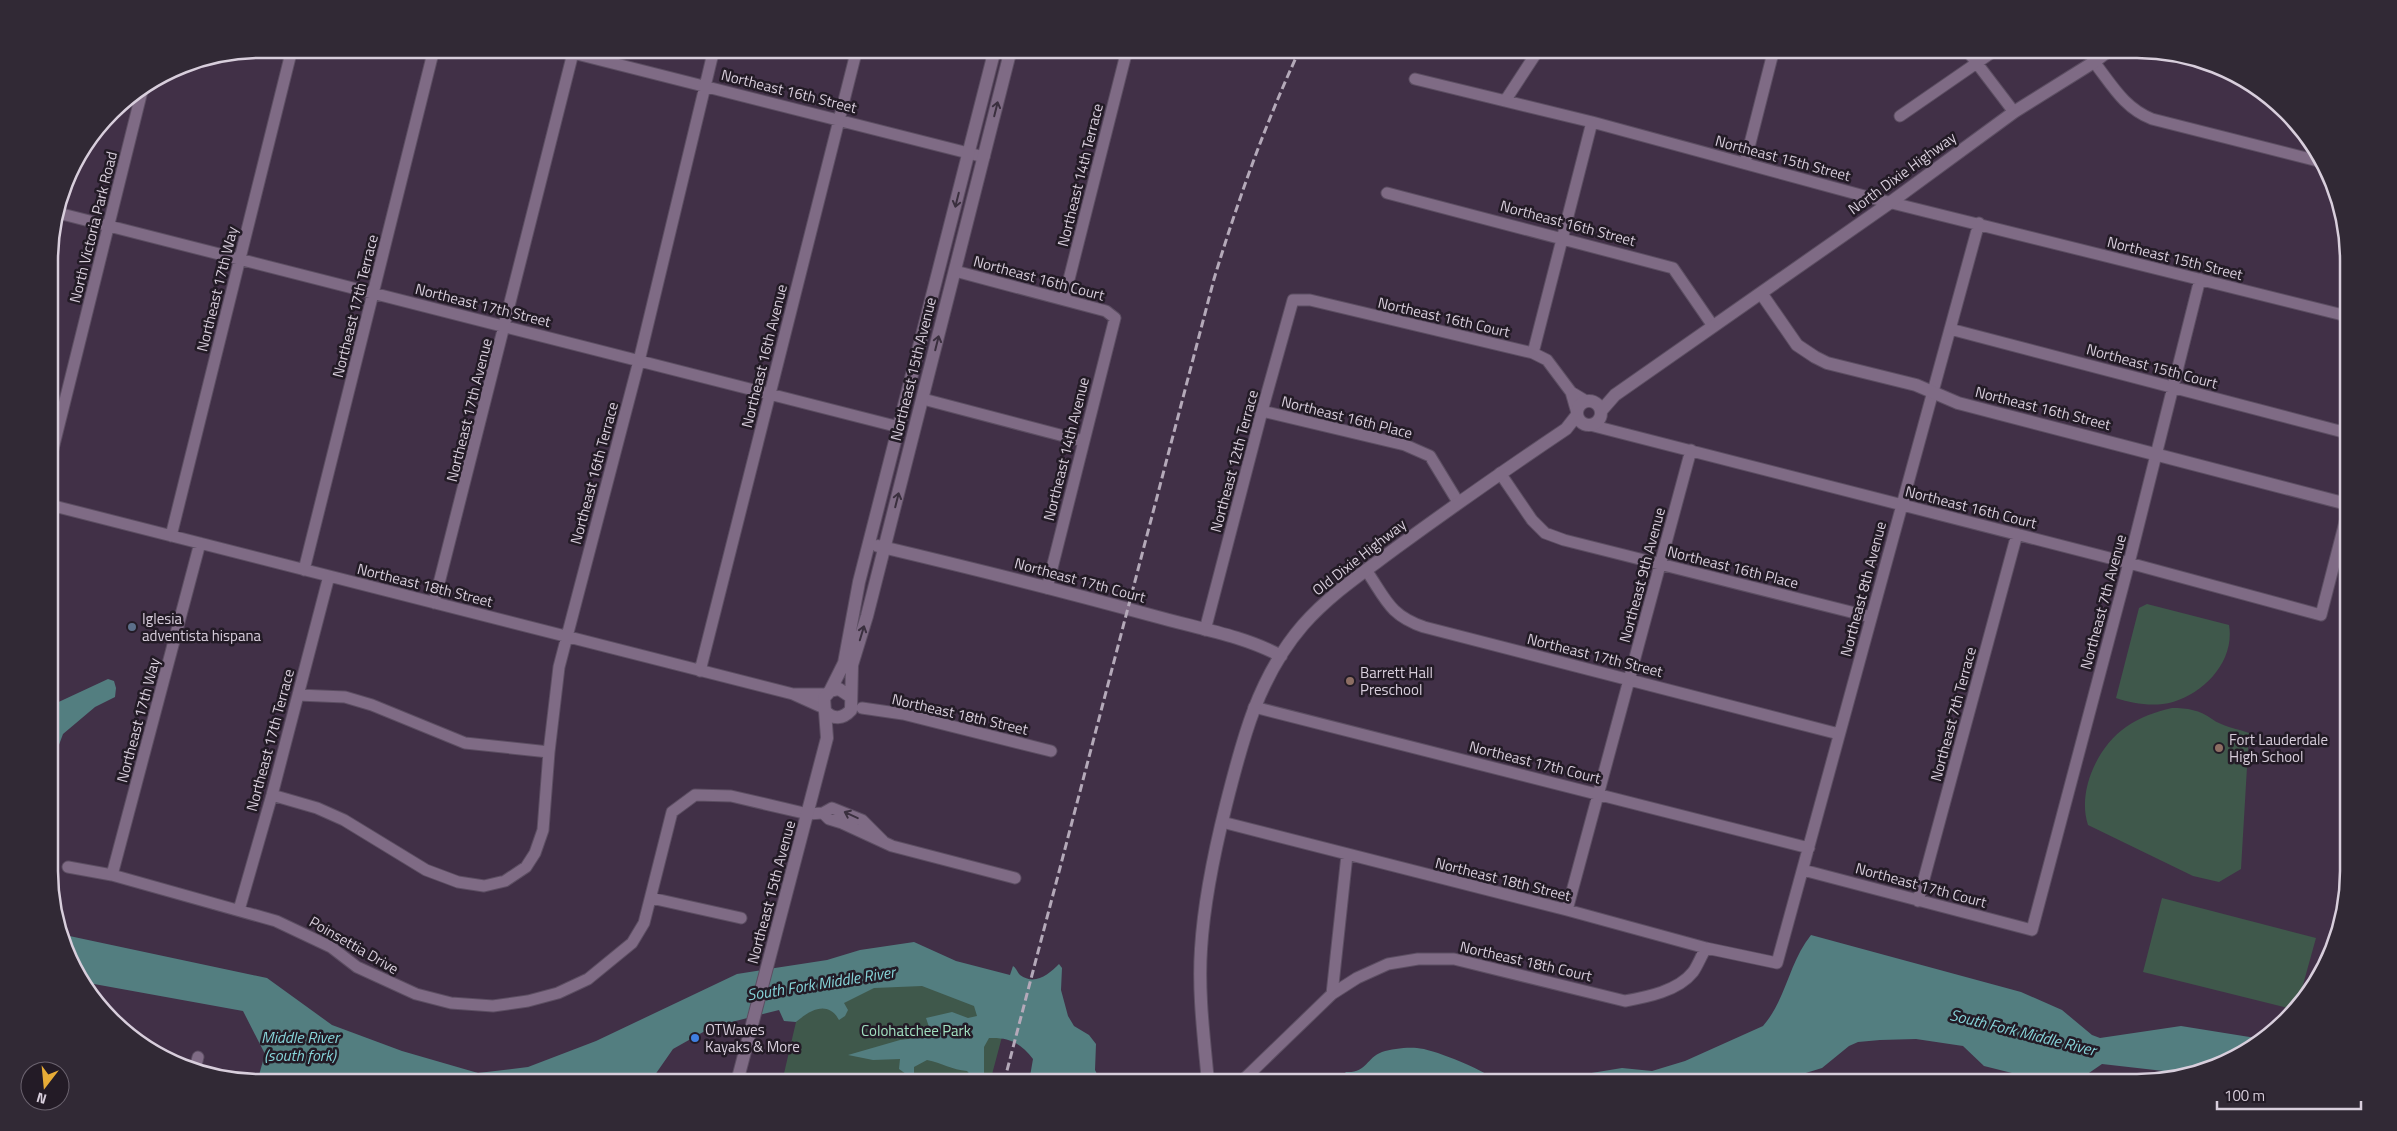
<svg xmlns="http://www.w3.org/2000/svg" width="2397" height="1131" viewBox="0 0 2397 1131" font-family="'Titillium Web',sans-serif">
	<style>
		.green { fill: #3f584b }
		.water { fill: #537e80 }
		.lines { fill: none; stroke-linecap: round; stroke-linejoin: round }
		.minor-casing { stroke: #5c4e62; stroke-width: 13 }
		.tertiary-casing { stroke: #5c4e62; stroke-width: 14 }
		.minor { stroke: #7f6b85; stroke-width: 11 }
		.tertiary { stroke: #7f6b85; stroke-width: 12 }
		.rail { stroke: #b4a9b9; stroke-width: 3; stroke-dasharray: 8 4; stroke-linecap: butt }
		.oneway { stroke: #3a2f3e }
		.service-dot { fill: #5c6f8a; stroke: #231b26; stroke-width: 2 }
		.education-dot { fill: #8d6e63; stroke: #231b26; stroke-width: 2 }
		.shop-dot { fill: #3f7fe0; stroke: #231b26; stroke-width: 2 }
		.labels { text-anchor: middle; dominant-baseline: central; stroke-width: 5; stroke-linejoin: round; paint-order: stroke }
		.street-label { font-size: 15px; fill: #d8cedc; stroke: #231b26 }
		.poi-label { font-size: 15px; fill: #d8cedc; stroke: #231b26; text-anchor: start }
		.park-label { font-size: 15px; fill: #a2e0c1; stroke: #231b26 }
		.water-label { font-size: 16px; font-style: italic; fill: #86d4d9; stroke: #231b26 }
		.rim { fill: none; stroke: #d8cedc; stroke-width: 2.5 }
	</style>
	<rect width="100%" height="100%" fill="#413047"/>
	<!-- green -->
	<path class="green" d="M2147,604L2229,625C2235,660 2206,692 2173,702C2154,707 2134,704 2116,698L2139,608Z
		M2172,708C2187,708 2200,710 2212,719C2221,726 2238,729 2249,733L2241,869L2219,882L2193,876L2088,825C2077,792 2097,747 2126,727C2140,717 2155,712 2172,708Z
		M2162,898L2316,938L2296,1010L2143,972Z
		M925,976L982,1000L1003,1033L990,1082H782L796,1022L806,1013L883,982Z"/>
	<!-- water -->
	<path class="water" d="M108,679L114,681L116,688L115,697L95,707L63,734L50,769V706Z
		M60,934L267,978L332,1025L402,1051L478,1073L528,1067L596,1041L737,974L827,960L860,950L914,942L956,961L1010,975L1013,966C1017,969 1017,972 1020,975C1035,986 1049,974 1059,964L1062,968L1061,990L1068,1016L1074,1026L1089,1035L1096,1044L1095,1070L1101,1082H1029L1033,1059C1021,1043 1009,1037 989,1038L984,1047V1082H977L967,1071C952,1070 942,1063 927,1060L914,1067V1082H906V1074L899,1069L900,1059L873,1060L848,1055L900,1040L932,1036L926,1018L952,1012L968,1018L977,1016L974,1006L922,986L874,988L844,1003L848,1010L845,1016L839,1020C828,1000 810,1010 796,1022L784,1021L779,1010L712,1027L673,1049L650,1082H257L265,1054L243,1011L83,982L65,952Z
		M1811,935L2021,992L2062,1010L2092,1035L2100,1038L2181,1026L2262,1039L2254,1046L2205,1071L2190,1074L2102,1064L2086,1075H2020L1984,1066L1963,1046L1916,1039L1880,1040L1858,1042L1849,1046L1822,1068L1776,1082H1335L1346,1072C1367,1073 1366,1058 1382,1052C1392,1049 1406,1047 1417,1048C1432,1049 1477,1067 1489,1076L1547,1074L1561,1078L1622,1068L1652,1071L1685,1061L1763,1026C1786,1000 1789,962 1811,935Z"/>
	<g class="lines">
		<!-- minor casing -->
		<g class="minor-casing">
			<path id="minor" d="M557,49L984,157
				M1966,49L2014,112
				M2094,62C2112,85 2124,108 2152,119L2322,162
				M1415,79L1592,122L1868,197L2347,316
				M1505,101L1539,49
				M1900,116L1997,49
				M1745,163L1774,49
				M1387,193L1673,268L1713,326
				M58,213L899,427
				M955,271L1106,311L1115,318L1047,588
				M1064,299L1125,58
				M1950,329L2347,433
				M1533,353L1592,122
				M1571,392L1586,401
				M923,399L1083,441
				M1262,411L1405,445L1430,456L1458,502
				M1590,425L2129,563L2321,615L2347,514
				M50,461L143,87
				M1500,473L1532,520L1545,533L1564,540L1871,617
				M50,505L793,694
				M171,536L292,49
				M304,570L434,49
				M1366,570C1386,599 1389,615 1424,627L1839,734
				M434,603L574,49
				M1205,630L1262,411L1293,300H1310L1533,353L1547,360L1571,392L1577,413
				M700,671L857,49
				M298,695L345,697L372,705L465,743L549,752
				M1254,707L1809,848
				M824,708L793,694H827
				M862,708L903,714L1051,751
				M272,795L317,808L344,820L426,870L458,882L484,886L505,881L526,867L535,853L543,830L549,752L559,667L639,361L714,49
				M823,813L829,819L842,823L892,846L1015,878
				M1222,822L1567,910L1706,948L1777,963L1979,223
				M68,867L112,875L276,921L331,947L357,967L416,994L451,1003L493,1006L528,1001L558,993L588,979L632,943L644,923L672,812L695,795L731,796L808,814L823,813L832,808L862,820L883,841
				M1803,870L2032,930L2129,563L2200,279
				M112,875L200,543
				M651,898L741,918
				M1918,901L2017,534
				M239,910L272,795L329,576
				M1567,910L1691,450
				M1332,994L1347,855
				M195,1069L198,1057
				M1241,1082L1332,994L1357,978L1388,964L1418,959H1454L1625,1001C1647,997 1678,991 1693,972C1698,965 1701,956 1706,948"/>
		</g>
		<!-- tertiary casing -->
		<g class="tertiary-casing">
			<path id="tertiary" d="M1761,293L1797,345L1815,357L1827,363L1916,385L1958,403L2347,504
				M1577 413a12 12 0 1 1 24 0a12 12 0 1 1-24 0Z
				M1601,411L1615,395L1891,202L2014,112L2094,62L2111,49
				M878,546C971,568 1063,591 1154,616C1196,628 1242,635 1281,656
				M830,691L844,663L859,582L995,49
				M825,711C833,720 843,719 851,710L852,665L867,616L1011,49
				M737,1082L827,738L824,698L830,691L839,689L851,697
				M1208,1082C1204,1038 1198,993 1201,949C1204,900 1214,853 1226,805C1242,741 1258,677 1303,625C1330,594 1364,572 1396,548C1452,507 1508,468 1566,429L1577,415"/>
		</g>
		<!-- minor -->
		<use href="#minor" class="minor"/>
		<!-- tertiary -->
		<use href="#tertiary" class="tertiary"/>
		<!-- rail -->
		<path class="rail" d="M1004,1082L1214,279C1238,200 1265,124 1300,49"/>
	</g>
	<!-- one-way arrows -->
	<defs><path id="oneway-shaft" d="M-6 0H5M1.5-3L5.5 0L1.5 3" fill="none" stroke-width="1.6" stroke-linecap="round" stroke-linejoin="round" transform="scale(1.25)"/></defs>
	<g class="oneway">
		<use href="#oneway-shaft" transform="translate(996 109) rotate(-76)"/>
		<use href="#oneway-shaft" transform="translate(957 200) rotate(104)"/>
		<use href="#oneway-shaft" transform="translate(937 343) rotate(-76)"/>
		<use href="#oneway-shaft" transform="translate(897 500) rotate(-76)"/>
		<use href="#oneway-shaft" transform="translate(862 633) rotate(-73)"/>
		<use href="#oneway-shaft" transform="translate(851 815) rotate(-155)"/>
	</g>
	<!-- markers -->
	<circle class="service-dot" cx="132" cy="627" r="5"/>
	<g class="education-dot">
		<circle cx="1350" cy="681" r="5"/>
		<circle cx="2219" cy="748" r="5"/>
	</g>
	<circle class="shop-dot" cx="695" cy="1038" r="5"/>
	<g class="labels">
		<!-- street labels -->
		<g class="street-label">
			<text transform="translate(789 91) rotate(14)">Northeast 16th Street</text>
			<text transform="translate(1783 158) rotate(15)">Northeast 15th Street</text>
			<text transform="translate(1902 173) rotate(-36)">North Dixie Highway</text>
			<text transform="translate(1080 175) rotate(-76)">Northeast 14th Terrace</text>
			<text transform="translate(1568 223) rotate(15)">Northeast 16th Street</text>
			<text transform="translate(93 227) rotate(-76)">North Victoria Park Road</text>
			<text transform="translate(2175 258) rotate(14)">Northeast 15th Street</text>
			<text transform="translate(1039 278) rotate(15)">Northeast 16th Court</text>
			<text transform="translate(217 289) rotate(-76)">Northeast 17th Way</text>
			<text transform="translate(483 305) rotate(14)">Northeast 17th Street</text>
			<text transform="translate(355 306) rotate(-76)">Northeast 17th Terrace</text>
			<text transform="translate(1444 317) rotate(13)">Northeast 16th Court</text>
			<text transform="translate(764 356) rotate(-76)">Northeast 16th Avenue</text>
			<text transform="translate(2152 366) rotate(15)">Northeast 15th Court</text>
			<text transform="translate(913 369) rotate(-76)">Northeast 15th Avenue</text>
			<text transform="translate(2043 408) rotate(14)">Northeast 16th Street</text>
			<text transform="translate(469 410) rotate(-76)">Northeast 17th Avenue</text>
			<text transform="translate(1347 417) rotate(14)">Northeast 16th Place</text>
			<text transform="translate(1066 449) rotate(-76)">Northeast 14th Avenue</text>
			<text transform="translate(1234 461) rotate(-75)">Northeast 12th Terrace</text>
			<text transform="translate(594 473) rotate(-75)">Northeast 16th Terrace</text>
			<text transform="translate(1971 507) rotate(14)">Northeast 16th Court</text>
			<text transform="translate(1359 557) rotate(-38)">Old Dixie Highway</text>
			<text transform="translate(1733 567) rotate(14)">Northeast 16th Place</text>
			<text transform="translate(1642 575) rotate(-75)">Northeast 9th Avenue</text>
			<text transform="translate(1080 580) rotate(15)">Northeast 17th Court</text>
			<text transform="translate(425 585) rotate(14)">Northeast 18th Street</text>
			<text transform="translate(1863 589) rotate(-75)">Northeast 8th Avenue</text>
			<text transform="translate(2103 602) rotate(-75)">Northeast 7th Avenue</text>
			<text transform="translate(1595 655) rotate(14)">Northeast 17th Street</text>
			<text transform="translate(960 714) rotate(13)">Northeast 18th Street</text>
			<text transform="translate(1953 714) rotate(-75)">Northeast 7th Terrace</text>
			<text transform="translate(138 720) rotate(-75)">Northeast 17th Way</text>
			<text transform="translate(270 740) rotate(-75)">Northeast 17th Terrace</text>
			<text transform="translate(1535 762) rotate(14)">Northeast 17th Court</text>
			<text transform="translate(1503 879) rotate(14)">Northeast 18th Street</text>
			<text transform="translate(1921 885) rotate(15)">Northeast 17th Court</text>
			<text transform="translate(771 892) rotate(-75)">Northeast 15th Avenue</text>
			<text transform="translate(354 945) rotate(30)">Poinsettia Drive</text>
			<text transform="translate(1526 961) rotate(13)">Northeast 18th Court</text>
		</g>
		<!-- poi labels -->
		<g class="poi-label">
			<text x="142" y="618">Iglesia<tspan x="142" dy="17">adventista hispana</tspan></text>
			<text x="1360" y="672">Barrett Hall<tspan x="1360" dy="17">Preschool</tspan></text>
			<text x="2229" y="739">Fort Lauderdale<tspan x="2229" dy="17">High School</tspan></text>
			<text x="705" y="1029">OTWaves<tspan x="705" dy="17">Kayaks &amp; More</tspan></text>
		</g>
		<!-- park labels -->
		<g class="park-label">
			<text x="916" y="1030">Colohatchee Park</text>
		</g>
		<!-- water labels -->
		<g class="water-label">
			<text transform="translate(821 983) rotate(-9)">South Fork Middle River</text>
			<text transform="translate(2023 1032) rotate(14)">South Fork Middle River</text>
			<text x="300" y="1037">Middle River<tspan x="300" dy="18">(south fork)</tspan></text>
		</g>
	</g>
	<!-- crop -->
	<path d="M0 0H2397V1131H0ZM261 58H2137A203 203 0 0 1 2340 261V871A203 203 0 0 1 2137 1074H261A203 203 0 0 1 58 871V261A203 203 0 0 1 261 58Z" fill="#312935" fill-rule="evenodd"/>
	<path class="rim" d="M261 58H2137A203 203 0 0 1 2340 261V871A203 203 0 0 1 2137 1074H261A203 203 0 0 1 58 871V261A203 203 0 0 1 261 58Z"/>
	<!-- north arrow -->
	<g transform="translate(45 1086) rotate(196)"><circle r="24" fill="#231b26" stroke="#6b636f"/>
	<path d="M0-4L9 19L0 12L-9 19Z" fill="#e7ac37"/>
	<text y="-8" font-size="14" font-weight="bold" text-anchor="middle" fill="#d8cedc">N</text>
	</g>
	<!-- scale -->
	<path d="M2217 1101v8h144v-8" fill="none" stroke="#d8cedc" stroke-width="2.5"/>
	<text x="2224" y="1101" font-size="15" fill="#d8cedc" stroke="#231b26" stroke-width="4" paint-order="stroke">100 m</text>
</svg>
